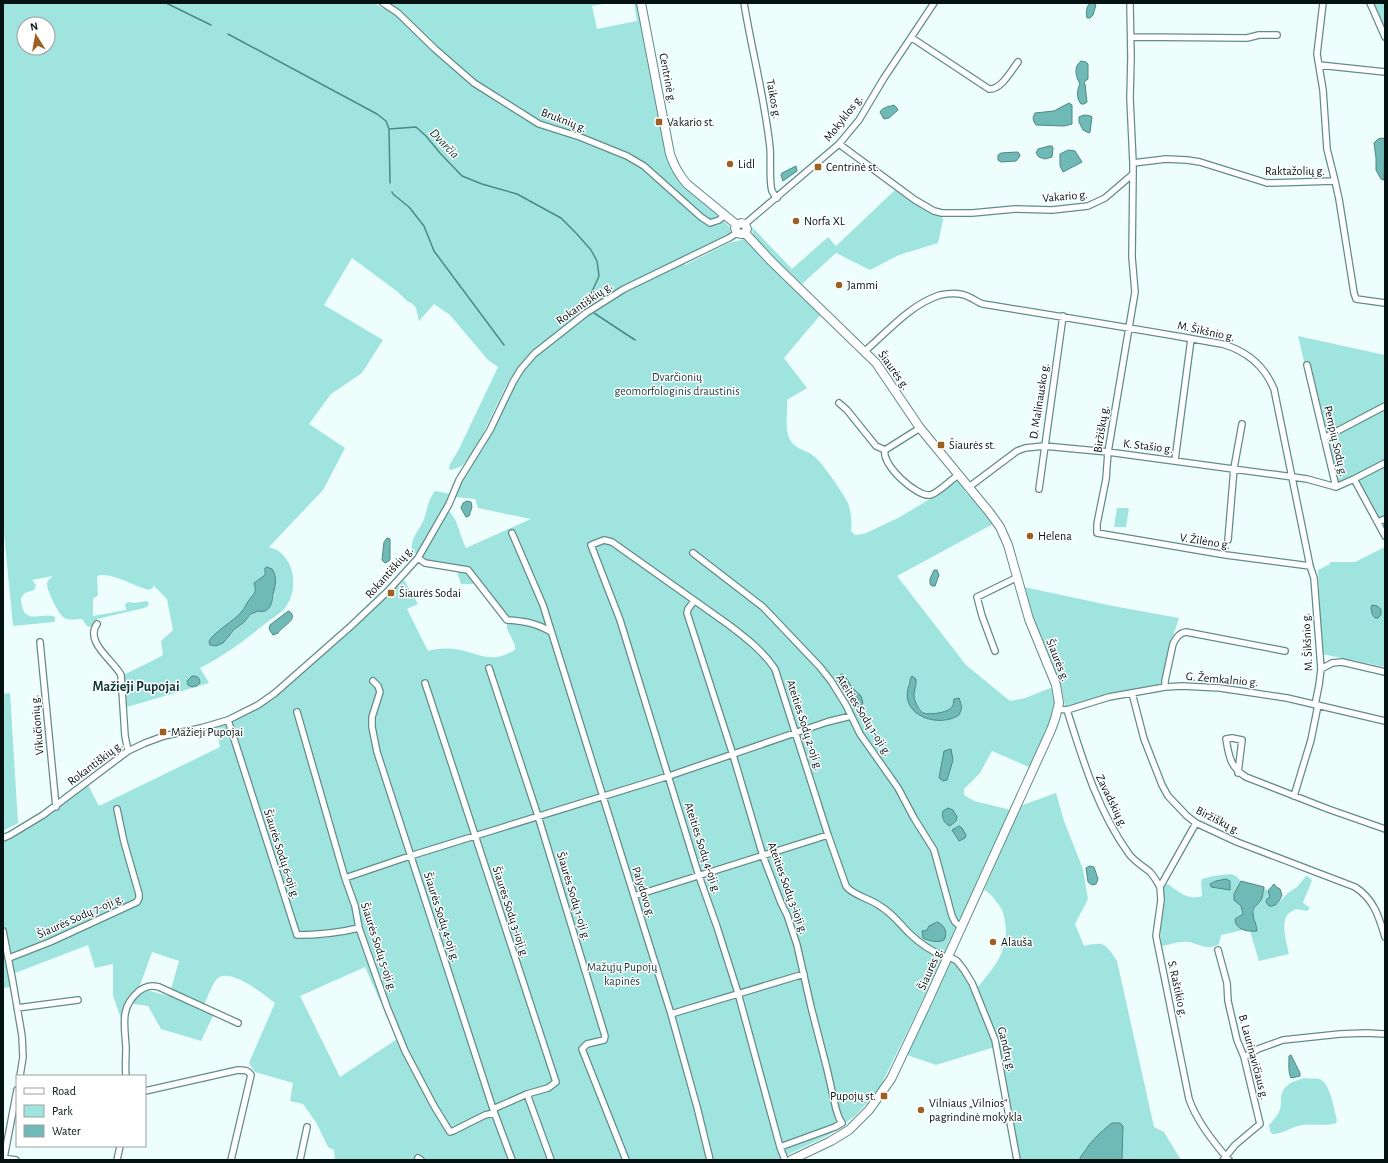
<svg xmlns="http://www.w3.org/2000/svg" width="1388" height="1163" viewBox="0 0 1388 1163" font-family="'Alegreya Sans',sans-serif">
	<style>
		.green { fill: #a0e4e0; fill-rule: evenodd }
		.water { fill: #6fbab6; stroke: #4f8885 }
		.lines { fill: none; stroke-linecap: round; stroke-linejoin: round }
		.stream { stroke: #4f8885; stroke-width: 1.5 }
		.minor-casing { stroke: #638c89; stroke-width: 8 }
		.secondary-casing { stroke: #638c89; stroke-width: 10 }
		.minor { stroke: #fff; stroke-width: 5.5 }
		.secondary { stroke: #fff; stroke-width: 8 }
		.poi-dot { fill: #9d6023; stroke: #fff; stroke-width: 1.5 }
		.labels { text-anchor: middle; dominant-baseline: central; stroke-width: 3; stroke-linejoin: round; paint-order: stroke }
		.street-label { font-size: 12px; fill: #041312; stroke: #fff }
		.poi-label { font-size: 12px; fill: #041312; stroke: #fff; text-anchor: start }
		.park-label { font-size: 12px; fill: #163a39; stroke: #fff }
		.water-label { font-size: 13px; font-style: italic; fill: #0d3332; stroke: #fff }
		.quarter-label { font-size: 14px; font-weight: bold; fill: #103937; stroke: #fff }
	</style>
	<rect width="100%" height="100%" fill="#edfefd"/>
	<!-- green -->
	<path class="green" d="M3,3H375L382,8L397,3H609L592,6L597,29L637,21L634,3H639L666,154L692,192L729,226L731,231L729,235L679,261L685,265L729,243L744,239L822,313L784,358L807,388L787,400C788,413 784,429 790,440C796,450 808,450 815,457C824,465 843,493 848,503C851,512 852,521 851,531L855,535L864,534L898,518L925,502L959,478L966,493L977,501L993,524L897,576L966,665L1010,701L1025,698L1053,687L1055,702L1053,713L1031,768L992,751L980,773L964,789V795L974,801L1011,810L941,963L878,1091L855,1116L829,1135L777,1160H335L334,1150L328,1147L317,1124L303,1104L290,1101L293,1083L255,1072L249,1063L275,1003C265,995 231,968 218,978C212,983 206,1002 202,1009L214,1014L201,1041L161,1029L148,1006L127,1003L122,1021L113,996V964L95,968L88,945L10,975L12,987L3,988V840C33,825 60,806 88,785L99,806L220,747L216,727L247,714L268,702L358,624L404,580L418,604L407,609L428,651C439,648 449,648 460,650C472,652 484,659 497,657C504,656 509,653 515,650V645L507,629V617L481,584C474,583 468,585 461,584L458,575V567L428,560L422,557L447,512H450C458,520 460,537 466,548L531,519L478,508L475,499L455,497C466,472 483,449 496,425C504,410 509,394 517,380L512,376L507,384L476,448L462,466L451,470L449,469L450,464L459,449L498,367L488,360L450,315L434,304L419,321L416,308L413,304L407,301L398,292L352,258L324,305L383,340L362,373L331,394L309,424L345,448L323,490L269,547C271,548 275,549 277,550C296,562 298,591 285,608C280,614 272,618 266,623C245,640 224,656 200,668L209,683L127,707L123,675L152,661L163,655L161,641L173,630L167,599L153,585V588L149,590C135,587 110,571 97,576L98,595L93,599V616L126,610L125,604L128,602L134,603L147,601L149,603L148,606L144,608L97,619L93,625L89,627L87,626L82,619C76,619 68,621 63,617C58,613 46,589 47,583C48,580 50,578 53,576L32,580L36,585L34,590L25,593L21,598C22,628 42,611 55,617V620L54,622L13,626L3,523ZM24,24H48V48H24ZM264,572C276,592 280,594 262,612L258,611C251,613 249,618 243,623C236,629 230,635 223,643L217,631L226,625L244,609L249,599L254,596L255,589V582L265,575ZM841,674C849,679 854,689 861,696L858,707C850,700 838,686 841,674ZM193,676C196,676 198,677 200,680L199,685L192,687L188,685L187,681ZM909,680L916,682C903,709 936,725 954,705L953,701H960C964,705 961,710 959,715L944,721L921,717L909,702L907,693ZM152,952L179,961L169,996L139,988ZM365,967L397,1039L340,1077L300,996Z
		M1373,3H1385V31Z
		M896,189L942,215L943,220L938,243L899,255L870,270L836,253L802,284L753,237L752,227L792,269L828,237L836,246Z
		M1298,336L1385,355V540L1354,482L1335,490Z
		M436,491L450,494L447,503L418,554L413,552L412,549C410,537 422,528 425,516C428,506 428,502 434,492Z
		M1117,508H1129L1126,527H1114Z
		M1385,547V667L1322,654L1318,570L1330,564V562H1355Z
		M1024,587L1113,606L1179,618L1171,642L1162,683L1156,686L1072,706H1065L1060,683L1038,635Z
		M10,693L18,823L3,831V694Z
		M1056,793L1064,821L1083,869L1088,899L1075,924L1084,946C1104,941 1106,944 1117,961L1154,1127L1164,1132L1181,1160H1122V1147L1105,1129L1084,1150L1079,1160H1020L998,1046L936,1065L907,1055L954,955L963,963L977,988C994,967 1010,950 1005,922C1004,915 1003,911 999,905C994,899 991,893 984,890L1020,806Z
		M1231,874L1236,876L1241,881L1234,894L1237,903L1241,906L1243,914L1235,919C1235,925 1238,927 1243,930L1221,935L1219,944C1209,951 1199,944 1188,942C1180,941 1169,945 1161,946L1160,926L1164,899L1163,887L1165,885L1168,884C1179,892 1188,901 1202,896L1201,882L1202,879L1213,876Z
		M1306,876L1309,877L1312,880C1310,888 1305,895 1303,903L1310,908L1307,911L1296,909C1294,910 1290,912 1288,914C1280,923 1287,944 1289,954L1259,961L1250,931L1257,930C1257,924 1253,920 1253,914C1253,907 1258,905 1261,900C1263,897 1263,891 1264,887L1270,895V897L1267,899L1277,904L1288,893L1297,887Z
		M1305,1078C1310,1079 1315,1078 1319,1079C1330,1081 1334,1110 1337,1120L1336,1123C1325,1127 1314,1123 1302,1125C1291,1127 1283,1134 1272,1134L1270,1131L1269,1125C1273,1120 1278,1116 1280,1109C1282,1104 1280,1098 1282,1093C1285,1083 1297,1080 1305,1078Z"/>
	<!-- water -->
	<path class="water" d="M1090,3H1093L1096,5L1093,15L1090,18H1087C1086,13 1086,7 1090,3Z
		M1081,61L1086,62L1088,64V79L1084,82V83L1085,84L1087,102L1084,104H1081C1076,98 1077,90 1080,84C1076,77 1073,67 1081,61Z
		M1069,103L1072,105V124L1064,126L1036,125C1033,121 1032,118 1035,113L1054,111Z
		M894,105L897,108L898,110L889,118L884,119L880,112C883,107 888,107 894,105Z
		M1084,115L1091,116L1092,117L1090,132L1089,133L1083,130L1079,122V117Z
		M1382,138L1385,139L1384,180L1381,179L1376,170V158L1374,143L1378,139Z
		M1049,146H1052L1053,148L1052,157L1045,159L1039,157L1036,153L1038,149Z
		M1068,150L1075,151L1082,162L1063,172L1060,166V154Z
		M1017,152L1019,153L1020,156L1016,161L1001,162L998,160V155L1001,153Z
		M796,166L797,171L783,181L781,175L782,173Z
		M467,501L471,502L472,507L469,516L466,517L461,508L463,503Z
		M387,538L390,539V559L389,561L385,563L382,560L384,542Z
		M267,567L272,569C278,578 275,585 273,595C272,603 270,614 258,611L251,614L244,622L234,630L223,643L216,646L210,645L209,641C216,630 233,622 242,611C245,608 246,604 249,600C254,593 257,594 254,583L265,575V568Z
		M934,570H937L939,575L935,586H932L930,584V579Z
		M1372,605L1377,606L1381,609V615L1378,618H1375L1372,614L1371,608Z
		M289,611C300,619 282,626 278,633L273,635L269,629L270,625L287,612Z
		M841,674L844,675L853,688L861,696L863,703L860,707H858C850,700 844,692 838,682Z
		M192,676C198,676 200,678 200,683C197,687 192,688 188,685L187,681Z
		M912,676L916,679C917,689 911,693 916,703C917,707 921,711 924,713C930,715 951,713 953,705C954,703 953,701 954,699L959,698C962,707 963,706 959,715C940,728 901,717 908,688C910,684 909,680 912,676Z
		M951,749L953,760L947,780L943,781L939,778L944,751Z
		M948,808L953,810L957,817L956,821L950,826C944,824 941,816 943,811Z
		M959,826L962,828L966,835L965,838L959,841L952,830Z
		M1090,866L1094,867L1098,879L1096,884L1092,885L1088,882L1086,868Z
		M1226,879L1230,881V890L1211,887L1210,884L1216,881Z
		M1241,881L1264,887C1263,891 1263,897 1261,900C1258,905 1252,907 1253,914C1253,920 1257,924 1257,931C1248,932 1235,930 1235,919L1243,914L1241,906L1234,900V894Z
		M1274,884L1276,887L1280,889L1282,895C1279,902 1276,907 1269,906L1266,902L1267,899L1270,897L1268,891Z
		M937,922C945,925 948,933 944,940C939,943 929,941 923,938L922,931L927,930L929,926Z
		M1291,1055L1300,1073V1076L1291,1078C1288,1073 1289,1063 1289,1056Z
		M1112,1123H1120L1123,1126L1122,1160H1079C1087,1145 1099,1133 1112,1123Z"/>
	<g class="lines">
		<!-- stream -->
		<path class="stream" d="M166,3L211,25
			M228,34L377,114L386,121L389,129L416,127L426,136L440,153L462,176L482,184L517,194L561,218L576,233L591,250L597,261L599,276L587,303L589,305
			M389,129L390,183
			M392,192L393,194L409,207L424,226L434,251L504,345
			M594,313L635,340"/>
		<!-- minor casing -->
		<g class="minor-casing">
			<path id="minor" d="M383,3L398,13L435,49L474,83L539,124L580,137L627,156L644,166L701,217L710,223L719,220L725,215
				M744,3C752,52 765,99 770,148C771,158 769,183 772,191C773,193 775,196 777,198
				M1323,3L1317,54L1323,90L1327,149L1335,181
				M1370,3L1385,37
				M1131,37L1247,38L1259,35H1277
				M912,38L989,89C1001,90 1011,71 1018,62
				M1319,65L1385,72
				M839,144L915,200L934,211L942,213H972L1015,209L1052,210L1088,206L1105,198L1133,174V163L1130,98L1131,58L1130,3
				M1133,163L1166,159L1187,160L1200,162L1267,183L1335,181L1339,199L1354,293L1356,299L1385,303
				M1133,174L1132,257L1135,292L1108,452L1106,479L1097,524V533L1226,555L1310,566
				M745,224L839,144L859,120L884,78L934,3
				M865,351C887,332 911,304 940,295C950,293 960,292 969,297C974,299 978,303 983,304C1063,317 1143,330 1222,344C1247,351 1264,365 1274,389L1310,566L1314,578L1321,669L1319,685L1315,705
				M1307,365L1336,487L1354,479L1385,536
				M839,403L847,410L876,446L885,450C881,465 917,497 930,495C937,494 952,479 958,475
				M1324,438L1385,406
				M885,450L920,428
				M1175,460L1191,339
				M1354,479L1385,463
				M969,487L1017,451L1025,448L1044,446L1108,452L1293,477L1307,479L1336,487
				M1039,489L1063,316
				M1378,522L1385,519
				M512,533L543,605L671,1014L697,1107L710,1160
				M1228,540L1234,468L1242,424
				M693,553L763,607L820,667L831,681L846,705L860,734L898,788L914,818L934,850L952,916L955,922L961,927
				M418,558L425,563L468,570L507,620C523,621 537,623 551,632
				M694,601L688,609L687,613L733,755L763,856L781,903L787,915L797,945L811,1007L827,1069L836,1109L839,1118L842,1123L835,1127L780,1147
				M97,624C84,642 114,661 121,675L125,736L128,751
				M40,642L56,807
				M995,651L982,616L977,597L1018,577
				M489,668L538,816L605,1036L604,1040L587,1044L582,1049L626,1160
				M1321,669L1332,663L1342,662L1385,672
				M373,681L378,686L380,692L372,717V727L377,752L493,1109L512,1160
				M425,683L556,1082L548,1088L527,1094L493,1109
				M1165,687V681L1173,644C1176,638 1179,633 1186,632L1285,651
				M1132,693L1144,739L1162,785L1168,796L1187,816L1196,823L1237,842L1355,887C1374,899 1379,917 1385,937
				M1058,709L1067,710L1109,697L1165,687L1182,686L1220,688L1287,698L1385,721
				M1067,710C1083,761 1098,811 1129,854C1135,862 1143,866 1150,872C1154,876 1157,882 1160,887
				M297,712L345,878L355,906L359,928L387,1007L405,1051L434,1106L450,1132L453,1131L485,1115L494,1113
				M228,720L297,935C319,935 338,933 359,928
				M1238,773L1242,740L1232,738L1226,739C1229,756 1230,767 1246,777L1328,809L1385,829
				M1294,796L1311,740L1318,705
				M1196,823L1160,887L1161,900L1156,936L1189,1099C1197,1122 1213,1142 1229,1160
				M3,838L10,835L43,815L128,751L145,743L164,736L201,728L228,720L258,705L275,693L351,626L388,591L418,558L449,504L459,480L490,430L513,382L521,369L534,354L586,313L624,289L729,238L737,233
				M345,878L410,856L669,776L827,722L851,716
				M634,896L828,835
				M3,931L13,983L22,1036L23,1057L20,1076
				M1218,950L1227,983L1228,1001L1237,1040L1244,1057L1260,1124L1235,1145L1223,1160
				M948,956L957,961L964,970L972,983L995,1040L1017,1160
				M9,958L50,942L137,902L139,898V894L124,842L117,809
				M17,1008L78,1000
				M671,1014L804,974
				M1244,1057L1258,1049L1283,1040L1340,1034L1366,1033L1385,1034
				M126,1076C125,1067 126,1057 126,1048C125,1025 119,1008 139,991C146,986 151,985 159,987L238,1023
				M145,1091L238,1070C244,1070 248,1070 251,1075L231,1160
				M527,1094L551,1160
				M3,1158L16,1160
				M4,1158L17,1090
				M418,1158L421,1160
				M117,1160L120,1146
				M300,1160L307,1127
				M785,1160L780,1147L738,993L717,927L699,876L620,620L591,545L604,540L612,542L729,625C746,638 763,651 775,669L828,835L846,886C852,895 871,899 880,906C892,913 899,923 909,933C920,944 933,952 947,958"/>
		</g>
		<!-- secondary casing -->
		<g class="secondary-casing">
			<path id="secondary" d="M641,3L670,154C674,166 679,175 687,184L737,225
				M737,225L741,223L745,224L747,229L745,233
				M737,225L735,228L737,233L742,234L745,233
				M745,233L771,261L876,363L920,428L990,513L1000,527L1008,545L1029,619L1056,685L1059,703L1055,719L1051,730L926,1005L891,1079L869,1110L849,1130L831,1141L791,1160"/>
		</g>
		<!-- minor -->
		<use href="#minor" class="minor"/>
		<!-- secondary -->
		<use href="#secondary" class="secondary"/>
	</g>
	<!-- markers -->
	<g class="poi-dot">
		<rect x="655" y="118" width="8" height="8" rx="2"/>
		<circle cx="730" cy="164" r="4"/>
		<rect x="814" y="163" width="8" height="8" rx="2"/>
		<circle cx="796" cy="221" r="4"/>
		<circle cx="839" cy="285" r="4"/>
		<rect x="937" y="441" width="8" height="8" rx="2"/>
		<circle cx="1030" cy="536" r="4"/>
		<rect x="387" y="589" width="8" height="8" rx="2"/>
		<rect x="159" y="728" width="8" height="8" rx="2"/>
		<circle cx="993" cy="942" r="4"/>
		<rect x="880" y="1092" width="8" height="8" rx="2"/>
		<circle cx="921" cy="1110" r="4"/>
	</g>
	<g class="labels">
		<!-- street labels -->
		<g class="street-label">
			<text transform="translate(668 78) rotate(79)">Centrinė g.</text>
			<text transform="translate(774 99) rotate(79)">Taikos g.</text>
			<text transform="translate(843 118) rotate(-52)">Mokyklos g.</text>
			<text transform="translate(564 120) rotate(21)">Bruknių g.</text>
			<text x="1295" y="171">Raktažolių g.</text>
			<text transform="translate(1065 196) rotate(-5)">Vakario g.</text>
			<text transform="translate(584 303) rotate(-35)">Rokantiškių g.</text>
			<text transform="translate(1206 331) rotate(12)">M. Šikšnio g.</text>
			<text transform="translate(894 370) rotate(54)">Šiaurės g.</text>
			<text transform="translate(1039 401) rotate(-81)">D. Malinausko g.</text>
			<text transform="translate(1101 429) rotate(-81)">Biržiškų g.</text>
			<text transform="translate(1336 441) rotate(77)">Pempių Sodų g.</text>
			<text transform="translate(1148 446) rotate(7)">K. Stašio g.</text>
			<text transform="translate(1205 541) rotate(9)">V. Žilėno g.</text>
			<text transform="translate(389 572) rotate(-48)">Rokantiškių g.</text>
			<text transform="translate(1307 642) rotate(-93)">M. Šikšnio g.</text>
			<text transform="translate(1058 660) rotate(68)">Šiaurės g.</text>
			<text transform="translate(1222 679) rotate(5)">G. Žemkalnio g.</text>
			<text transform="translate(864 715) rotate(58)">Ateities Sodų 1-oji g.</text>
			<text transform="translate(37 725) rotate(-95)">Vikučionių g.</text>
			<text transform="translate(805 725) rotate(72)">Ateities Sodų 2-oji g.</text>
			<text transform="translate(95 763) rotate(-37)">Rokantiškių g.</text>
			<text transform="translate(1112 801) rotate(64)">Zavadskių g.</text>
			<text transform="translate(1218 820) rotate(27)">Biržiškų g.</text>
			<text transform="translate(703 848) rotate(72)">Ateities Sodų 4-oji g.</text>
			<text transform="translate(282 854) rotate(72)">Šiaurės Sodų 6-oji g.</text>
			<text transform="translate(788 888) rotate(70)">Ateities Sodų 3-ioji g.</text>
			<text transform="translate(644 892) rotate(72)">Palydovo g.</text>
			<text transform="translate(574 896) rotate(73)">Šiaurės Sodų 1-oji g.</text>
			<text transform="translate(511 912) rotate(72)">Šiaurės Sodų 3-ioji g.</text>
			<text transform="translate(80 916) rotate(-24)">Šiaurės Sodų 7-oji g.</text>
			<text transform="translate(442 917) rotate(72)">Šiaurės Sodų 4-oji g.</text>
			<text transform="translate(379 947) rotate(72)">Šiaurės Sodų 5-oji g.</text>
			<text transform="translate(930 969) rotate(-66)">Šiaurės g.</text>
			<text transform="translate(1178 989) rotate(78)">S. Raštikio g.</text>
			<text transform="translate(1007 1049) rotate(76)">Gandrų g.</text>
			<text transform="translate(1254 1057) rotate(75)">B. Laurinavičiaus g.</text>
		</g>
		<!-- poi labels -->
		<g class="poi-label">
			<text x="667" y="122">Vakario st.</text>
			<text x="738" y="164">Lidl</text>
			<text x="826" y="167">Centrinė st.</text>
			<text x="804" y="221">Norfa XL</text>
			<text x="847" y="285">Jammi</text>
			<text x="949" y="445">Šiaurės st.</text>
			<text x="1038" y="536">Helena</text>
			<text x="399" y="593">Šiaurės Sodai</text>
			<text x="171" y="732">Mažieji Pupojai</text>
			<text x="1001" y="942">Alauša</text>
			<text x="876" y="1096" text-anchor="end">Pupojų st.</text>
			<text x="929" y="1103">Vilniaus „Vilnios“<tspan x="929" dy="14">pagrindinė mokykla</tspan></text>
		</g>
		<!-- park labels -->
		<g class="park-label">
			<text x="677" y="377">Dvarčionių<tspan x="677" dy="14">geomorfologinis draustinis</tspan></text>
			<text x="622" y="967">Mažųjų Pupojų<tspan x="622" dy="14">kapinės</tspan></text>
		</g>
		<!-- water labels -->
		<g class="water-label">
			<text transform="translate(444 144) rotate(46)">Dvarčia</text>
		</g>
		<!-- quarter labels -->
		<g class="quarter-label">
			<text x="136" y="687">Mažieji Pupojai</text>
		</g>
	</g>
	<!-- border -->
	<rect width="1388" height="1163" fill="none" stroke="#041312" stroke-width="8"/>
	<!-- legend -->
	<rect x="16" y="1075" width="130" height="72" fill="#ffffff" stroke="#9ba1a0"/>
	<rect x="24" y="1088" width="20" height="6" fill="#ffffff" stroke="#9ba1a0"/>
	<text x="52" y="1095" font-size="12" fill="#041312">Road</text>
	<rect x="24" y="1105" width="20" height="12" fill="#a0e4e0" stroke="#9ba1a0"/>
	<text x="52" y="1115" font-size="12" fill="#041312">Park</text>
	<rect x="24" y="1125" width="20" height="12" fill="#6fbab6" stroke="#9ba1a0"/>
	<text x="52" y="1135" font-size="12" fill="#041312">Water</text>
	<!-- north arrow -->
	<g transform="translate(36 36) rotate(349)"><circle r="19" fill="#ffffff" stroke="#9ba1a0"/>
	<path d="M0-3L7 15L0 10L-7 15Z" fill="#9d6023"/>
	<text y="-6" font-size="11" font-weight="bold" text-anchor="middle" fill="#041312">N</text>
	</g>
</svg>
